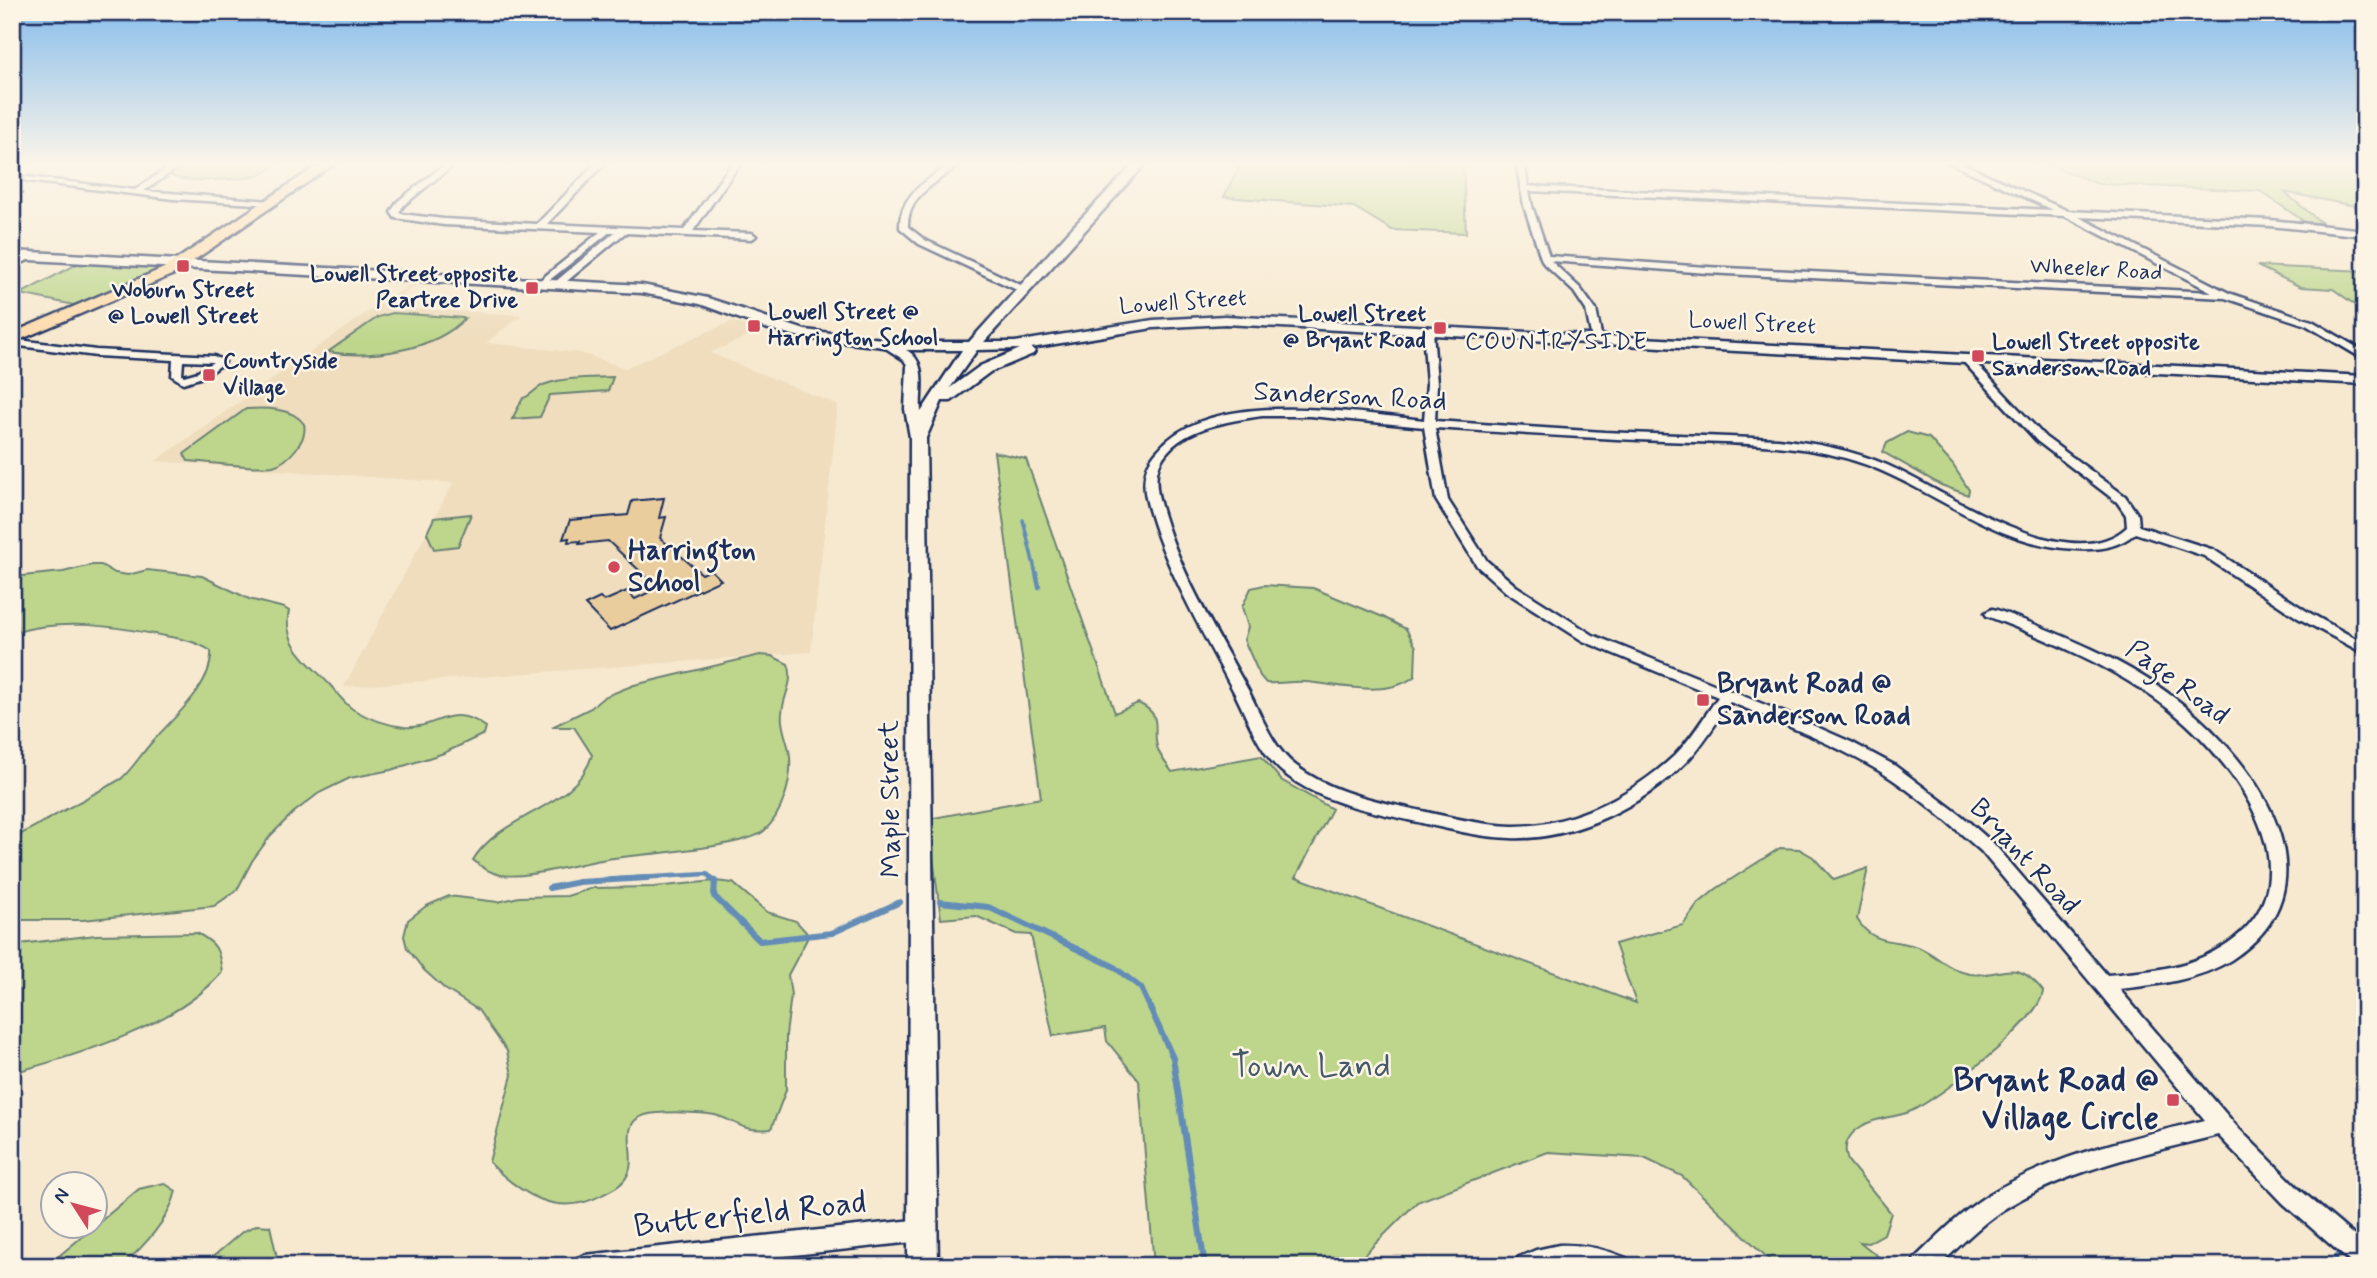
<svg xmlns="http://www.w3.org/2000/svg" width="2377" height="1278" viewBox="0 0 2377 1278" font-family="Mynerve,sans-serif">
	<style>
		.built { fill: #efddbe }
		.green { fill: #bdd68c; stroke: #6c8275; stroke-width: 2 }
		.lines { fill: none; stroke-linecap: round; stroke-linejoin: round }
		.stream-far2 { stroke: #648cb7; stroke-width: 3.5 }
		.stream-far1 { stroke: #648cb7; stroke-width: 4.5 }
		.stream { stroke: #648cb7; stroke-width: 6 }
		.building { fill: #eacd9d; stroke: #1b2f5e; stroke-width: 2 }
		.street-casing { stroke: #1b2f5e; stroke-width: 5 }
		.secondary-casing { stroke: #1b2f5e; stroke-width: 5 }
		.primary-casing { stroke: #1b2f5e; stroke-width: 5 }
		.street { fill: #fcf5e5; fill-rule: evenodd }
		.secondary { fill: #fcf5e5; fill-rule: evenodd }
		.primary { fill: #fedbac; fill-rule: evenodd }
		.poi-dot { fill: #d1495b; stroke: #fcf5e5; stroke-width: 2.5 }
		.labels { text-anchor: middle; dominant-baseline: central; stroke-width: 5; stroke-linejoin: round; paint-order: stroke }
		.far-street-label { font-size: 23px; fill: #1b2f5e; stroke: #fcf5e5 }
		.far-poi-label { font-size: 23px; font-weight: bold; fill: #1b2f5e; stroke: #fcf5e5; text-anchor: start }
		.far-neighbourhood-label { font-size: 24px; letter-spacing: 2px; fill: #1b2f5e; stroke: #fcf5e5 }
		.street-label { font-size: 28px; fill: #1b2f5e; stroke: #fcf5e5 }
		.poi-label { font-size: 28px; font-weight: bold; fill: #1b2f5e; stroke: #fcf5e5; text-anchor: start }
		.near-park-label { font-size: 33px; fill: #44596a; stroke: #fcf5e5 }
		.near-poi-label { font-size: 33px; font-weight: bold; fill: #1b2f5e; stroke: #fcf5e5; text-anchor: end }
		.near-street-label { font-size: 33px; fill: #1b2f5e; stroke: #fcf5e5 }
	</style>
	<rect width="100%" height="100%" fill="#f7e9cf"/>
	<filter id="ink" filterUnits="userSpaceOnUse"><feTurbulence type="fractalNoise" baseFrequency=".0143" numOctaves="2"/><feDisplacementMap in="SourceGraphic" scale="14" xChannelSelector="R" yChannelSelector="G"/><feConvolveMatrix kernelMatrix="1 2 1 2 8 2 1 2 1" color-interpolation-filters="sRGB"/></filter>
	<g filter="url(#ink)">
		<!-- built -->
		<path class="built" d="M414,283H419L386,307L521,315L486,343L581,353L625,368L732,321L759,331L710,353L838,405L811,652L344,687L453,483L155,461L375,307Z"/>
		<!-- green -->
		<path class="green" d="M217,162H278C272,167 267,172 260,175C242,180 187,183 172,176V171L177,168Z
			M1241,162H1463L1466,233L1392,230L1354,207L1224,197Z
			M2042,162H2365V208L2284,192L2322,223L2305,222L2260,191L2098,184Z
			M79,263L151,267L156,269L153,273L79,306L20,294Z
			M2257,266L2365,271V312L2333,289L2301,287Z
			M393,313L465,318C435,351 370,359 328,352L378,317Z
			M613,377L608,391L550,395L540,417L512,419L523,398C531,396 536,387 546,384C567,377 591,378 613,377Z
			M246,409C265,408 292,407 304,424C308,440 288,462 273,466C257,469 207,462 188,461L184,454Z
			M1907,432L1929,438L1953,465L1969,490L1968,495L1941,485L1883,452L1887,443Z
			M994,452L1026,459L1115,713L1138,703C1167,716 1149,731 1159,752C1162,759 1168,766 1172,772L1261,756L1281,780L1332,809L1296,877L1636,1003L1615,944L1683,925L1698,904L1716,889L1780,848L1799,849L1813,857L1834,880L1868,868L1857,919C1874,948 1897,937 1922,949C1939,957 1950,971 1970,974C2002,978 2015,955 2043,991C2040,1022 1939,1099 1909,1112C1894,1118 1875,1117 1862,1126C1847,1135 1842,1146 1848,1161L1891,1213L1884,1234L1868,1243L1860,1242L1890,1266H1776L1682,1176L1644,1158L1548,1152L1417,1202L1353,1266H1154L1139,1081L1107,1041L1105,1028L1053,1036L1031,935L1016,934L976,916L941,919L928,819L1041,798Z
			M471,514L458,546L434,549L427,533L434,518Z
			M92,565H101L115,573L128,575L147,570L202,576L249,599L284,608L289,611C281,645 312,665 331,686C338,694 345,705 354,710C368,718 387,725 404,727C436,730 450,701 486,727L484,734L444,753L391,770L350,778L319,793L293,813L271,835L252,861L237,890L214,906L83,920H12V839L121,779C134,767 141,754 153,741C172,719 214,684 211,651C192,639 175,638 154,634C106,625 60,619 12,633V577L63,572Z
			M1264,585L1313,588L1383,617L1406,629L1416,647L1415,676C1387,699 1338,684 1305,682C1292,681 1279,684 1266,683L1260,676L1244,640L1248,627L1242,607L1251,588Z
			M760,655L772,656L788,664C796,683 779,701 782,721C783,733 789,745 790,757C792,781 782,815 764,831C744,848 638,854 607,859C579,863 527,879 501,875C490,873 482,868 473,860C500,814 577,808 592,755L574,727H552L591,708L604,697L634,685Z
			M715,881L733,883L767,912L796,921L806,932L807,939L788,975L791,995L786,1035V1090L771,1129C739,1132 741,1122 715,1115C701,1112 659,1111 645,1115C616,1123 639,1157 627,1176C622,1186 611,1190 602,1195C558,1219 520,1194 489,1162L512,1075L507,1051L478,1010L445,989L424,970L407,948L404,936L408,920L426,906L449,896L498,902L519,897L567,896L593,888L654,887Z
			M197,933C217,944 219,949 222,972C179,1025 78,1055 12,1073V945L96,935Z
			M164,1183L176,1191C169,1220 144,1246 122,1266H47L139,1189Z
			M256,1225L270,1226L279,1266H202L242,1232Z"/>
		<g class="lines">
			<!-- stream-far2 -->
			<path class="stream-far2" d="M1023,520L1036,574"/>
			<!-- stream-far1 -->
			<path class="stream-far1" d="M1036,573L1039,587
				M619,879L707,874L713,879"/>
			<!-- stream -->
			<path class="stream" d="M711,878L715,881L714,896L760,941L832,933L900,902
				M549,888L579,882L647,878
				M940,902L988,907L1113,966L1141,988L1173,1058L1205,1266
				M2358,1236L2365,1228
				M2329,1266L2338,1255"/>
		</g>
		<!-- building -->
		<path class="building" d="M664,498L659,518L666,517L660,538L702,574L711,570L721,580L610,631L585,605L600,598L604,601L627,591L635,599L658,588L608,541L579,544L580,541L568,542L569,538L563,539L570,520L628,515L632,501Z"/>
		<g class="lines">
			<!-- street casing -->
			<g class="street-casing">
				<path id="street" d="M176,162H186L144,191L271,201L275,203L271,205L173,199L27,181L23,179L27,177L135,190Z
					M448,162H457L404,205L399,212L401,214L444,219L537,224L597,162H606L547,224L684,230L733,162H741L693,231L752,233L756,236L752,239L625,233L561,286H555V282L615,232H610L542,286L537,283L539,281L600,232L444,225L395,218L391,212L398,201Z
					M953,162H962C940,182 907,193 908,227L925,240L1025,287V291H1019L919,244L900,228C899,194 928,180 953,162Z
					M1516,162H1524L1528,186L2053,210L1948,162H1959L2068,211L2270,220L2365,230V236L2270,226L2079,217L2229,293L2312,321L2365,352V360L2306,325L2225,298L1707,273L1551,261L1580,288L1596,310L1602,339L1597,342L1592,339L1586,310L1574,292L1544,264L1541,258L1524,206ZM1529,191L2065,216L2212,292L1707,267L1549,256L1532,206Z
					M31,252L34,253V257L12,268V261Z
					M1428,327L1433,330L1437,384L1435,421L1604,432L1778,439C1815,443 1852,450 1887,465C1942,489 2070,580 2127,527L2126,515L2117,502L2037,441L1960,358L1961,356H1969L2045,437L2125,496L2138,515L2139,526L2214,550L2308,612L2365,644V654L2298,618L2204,556L2135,533C2119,548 2097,550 2076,549C1996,546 1939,492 1867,465C1802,441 1731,444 1663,441C1587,438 1511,433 1435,428L1448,500L1487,561L1516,586L1593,635L1792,716L1851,742L1894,765L1962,816L1993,843L2107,975C2139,972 2175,970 2205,956C2331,898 2245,770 2170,710C2116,667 2051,641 1987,616L1985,613L1992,609L1997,610C2061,634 2127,660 2181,703C2258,764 2344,886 2231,960C2199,980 2156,985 2119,989L2238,1128L2299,1189L2365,1245V1266H2355L2283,1203L2218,1135C2145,1154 2069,1169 2004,1209C1980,1225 1959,1246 1939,1266H1912L1915,1258C1938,1236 1961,1212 1988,1195C2054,1155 2131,1138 2205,1120L1981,851C1950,824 1916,794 1881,772C1833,743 1781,723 1730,702C1716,723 1703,745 1686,762C1643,806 1572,841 1510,838C1475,837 1442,827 1408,820C1366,810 1320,802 1285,774C1260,755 1248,719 1234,692C1204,635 1160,559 1146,498C1142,479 1145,464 1158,450C1211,387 1352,413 1424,420L1427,384L1423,330ZM1262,416H1310L1424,427L1436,500L1477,566L1506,592L1583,641L1718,697C1704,717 1691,739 1674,756C1632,795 1570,827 1512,826C1477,825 1442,815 1408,808C1369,799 1328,791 1295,765C1273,748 1261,715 1248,690C1215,630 1176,566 1159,499C1156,487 1155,474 1160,463C1177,428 1229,421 1262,416Z
					M12,339L96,350L214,356L225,362L206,376L183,383L172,376L173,360L96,356L12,345ZM183,361L212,362H213L198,372L184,376L182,375Z
					M923,1219L931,1222L934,1230L931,1238L923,1241L691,1266H574L577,1258L585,1255Z
					M1559,1245C1583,1244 1604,1249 1626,1258L1629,1266H1514L1517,1258L1536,1250Z"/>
			</g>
			<!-- secondary casing -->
			<g class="secondary-casing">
				<path id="secondary" d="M1136,162H1147L984,342H1015L1153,320L1225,316L2365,376V384L1225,324L1153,328L1031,348L1035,351L1033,354L990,372L951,401H942L926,438L938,1266H908L910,437L905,409L907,365L904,360L884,347L805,338L765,328L700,304L642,293L12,259V251L642,285L708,298L805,330L908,342H969L1073,227ZM1020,349L980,366L950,388L977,350ZM906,350H962L921,412C919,390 929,362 906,350Z"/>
			</g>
			<!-- primary casing -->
			<g class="primary-casing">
				<path id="primary" d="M323,162H337L174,274L12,343V333L164,268Z"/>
			</g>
			<!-- street -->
			<use href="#street" class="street"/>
			<!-- secondary -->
			<use href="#secondary" class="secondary"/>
			<!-- primary -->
			<use href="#primary" class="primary"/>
		</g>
	</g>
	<!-- sky -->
	<linearGradient id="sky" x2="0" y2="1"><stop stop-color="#87bdec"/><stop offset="0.48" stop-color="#fbf5e9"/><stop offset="1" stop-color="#fbf5e9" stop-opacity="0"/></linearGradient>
	<rect width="2377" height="341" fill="url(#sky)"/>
	<!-- markers -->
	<g class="poi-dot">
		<rect x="176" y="259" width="14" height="14" rx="3.5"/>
		<rect x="525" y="281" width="14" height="14" rx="3.5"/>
		<rect x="747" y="319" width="14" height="14" rx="3.5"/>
		<rect x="1433" y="321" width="14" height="14" rx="3.5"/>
		<rect x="1971" y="349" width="14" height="14" rx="3.5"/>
		<rect x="202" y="368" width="14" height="14" rx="3.5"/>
		<circle cx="614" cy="567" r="7"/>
		<rect x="1696" y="693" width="14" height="14" rx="3.5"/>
		<rect x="2166" y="1093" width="14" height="14" rx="3.5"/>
	</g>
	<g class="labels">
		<!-- far-street labels -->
		<g class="far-street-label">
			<text transform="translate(2096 270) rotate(3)">Wheeler Road</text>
			<text transform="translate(1183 303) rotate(-4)">Lowell Street</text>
			<text transform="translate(1752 324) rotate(3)">Lowell Street</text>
		</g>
		<!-- far-poi labels -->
		<g class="far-poi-label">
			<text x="518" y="275" text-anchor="end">Lowell Street opposite<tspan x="518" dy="26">Peartree Drive</tspan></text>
			<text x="183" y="291" text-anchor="middle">Woburn Street<tspan x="183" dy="26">@ Lowell Street</tspan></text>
			<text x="768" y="313">Lowell Street @<tspan x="768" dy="26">Harrington School</tspan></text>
			<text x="1426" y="315" text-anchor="end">Lowell Street<tspan x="1426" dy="26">@ Bryant Road</tspan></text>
			<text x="1992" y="343">Lowell Street opposite<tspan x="1992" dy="26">Sanderson Road</tspan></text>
			<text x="223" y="362">Countryside<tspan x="223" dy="26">Village</tspan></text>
		</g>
		<!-- far-neighbourhood labels -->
		<g class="far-neighbourhood-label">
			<text x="1557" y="342">COUNTRYSIDE</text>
		</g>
		<!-- street labels -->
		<g class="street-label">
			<text transform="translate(1350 397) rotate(3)">Sanderson Road</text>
			<text transform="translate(2177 683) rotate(37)">Page Road</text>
			<text transform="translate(891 799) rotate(-91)">Maple Street</text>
			<text transform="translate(2024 857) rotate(47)">Bryant Road</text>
		</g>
		<!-- poi labels -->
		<g class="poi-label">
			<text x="628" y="551">Harrington<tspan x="628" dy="32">School</tspan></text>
			<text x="1717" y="684">Bryant Road @<tspan x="1717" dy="32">Sanderson Road</tspan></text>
		</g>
		<!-- near-park labels -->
		<g class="near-park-label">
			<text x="1311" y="1067">Town Land</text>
		</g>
		<!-- near-poi labels -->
		<g class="near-poi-label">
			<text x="2159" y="1081">Bryant Road @<tspan x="2159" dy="38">Village Circle</tspan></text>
		</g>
		<!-- near-street labels -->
		<g class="near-street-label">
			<text transform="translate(750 1215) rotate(-6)">Butterfield Road</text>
		</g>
	</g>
	<!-- margin -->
	<rect width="2377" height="1278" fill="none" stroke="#fcf5e5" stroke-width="42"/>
	<rect x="21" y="21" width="2335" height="1236" fill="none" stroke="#1b2f5e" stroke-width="2.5" filter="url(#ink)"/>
	<!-- north arrow -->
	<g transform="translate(74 1205) rotate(306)"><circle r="33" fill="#fcf5e5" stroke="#a2a6af" stroke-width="2"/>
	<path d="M0-5L12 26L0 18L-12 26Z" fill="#d1495b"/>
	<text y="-10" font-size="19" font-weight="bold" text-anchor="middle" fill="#1b2f5e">N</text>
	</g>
</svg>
